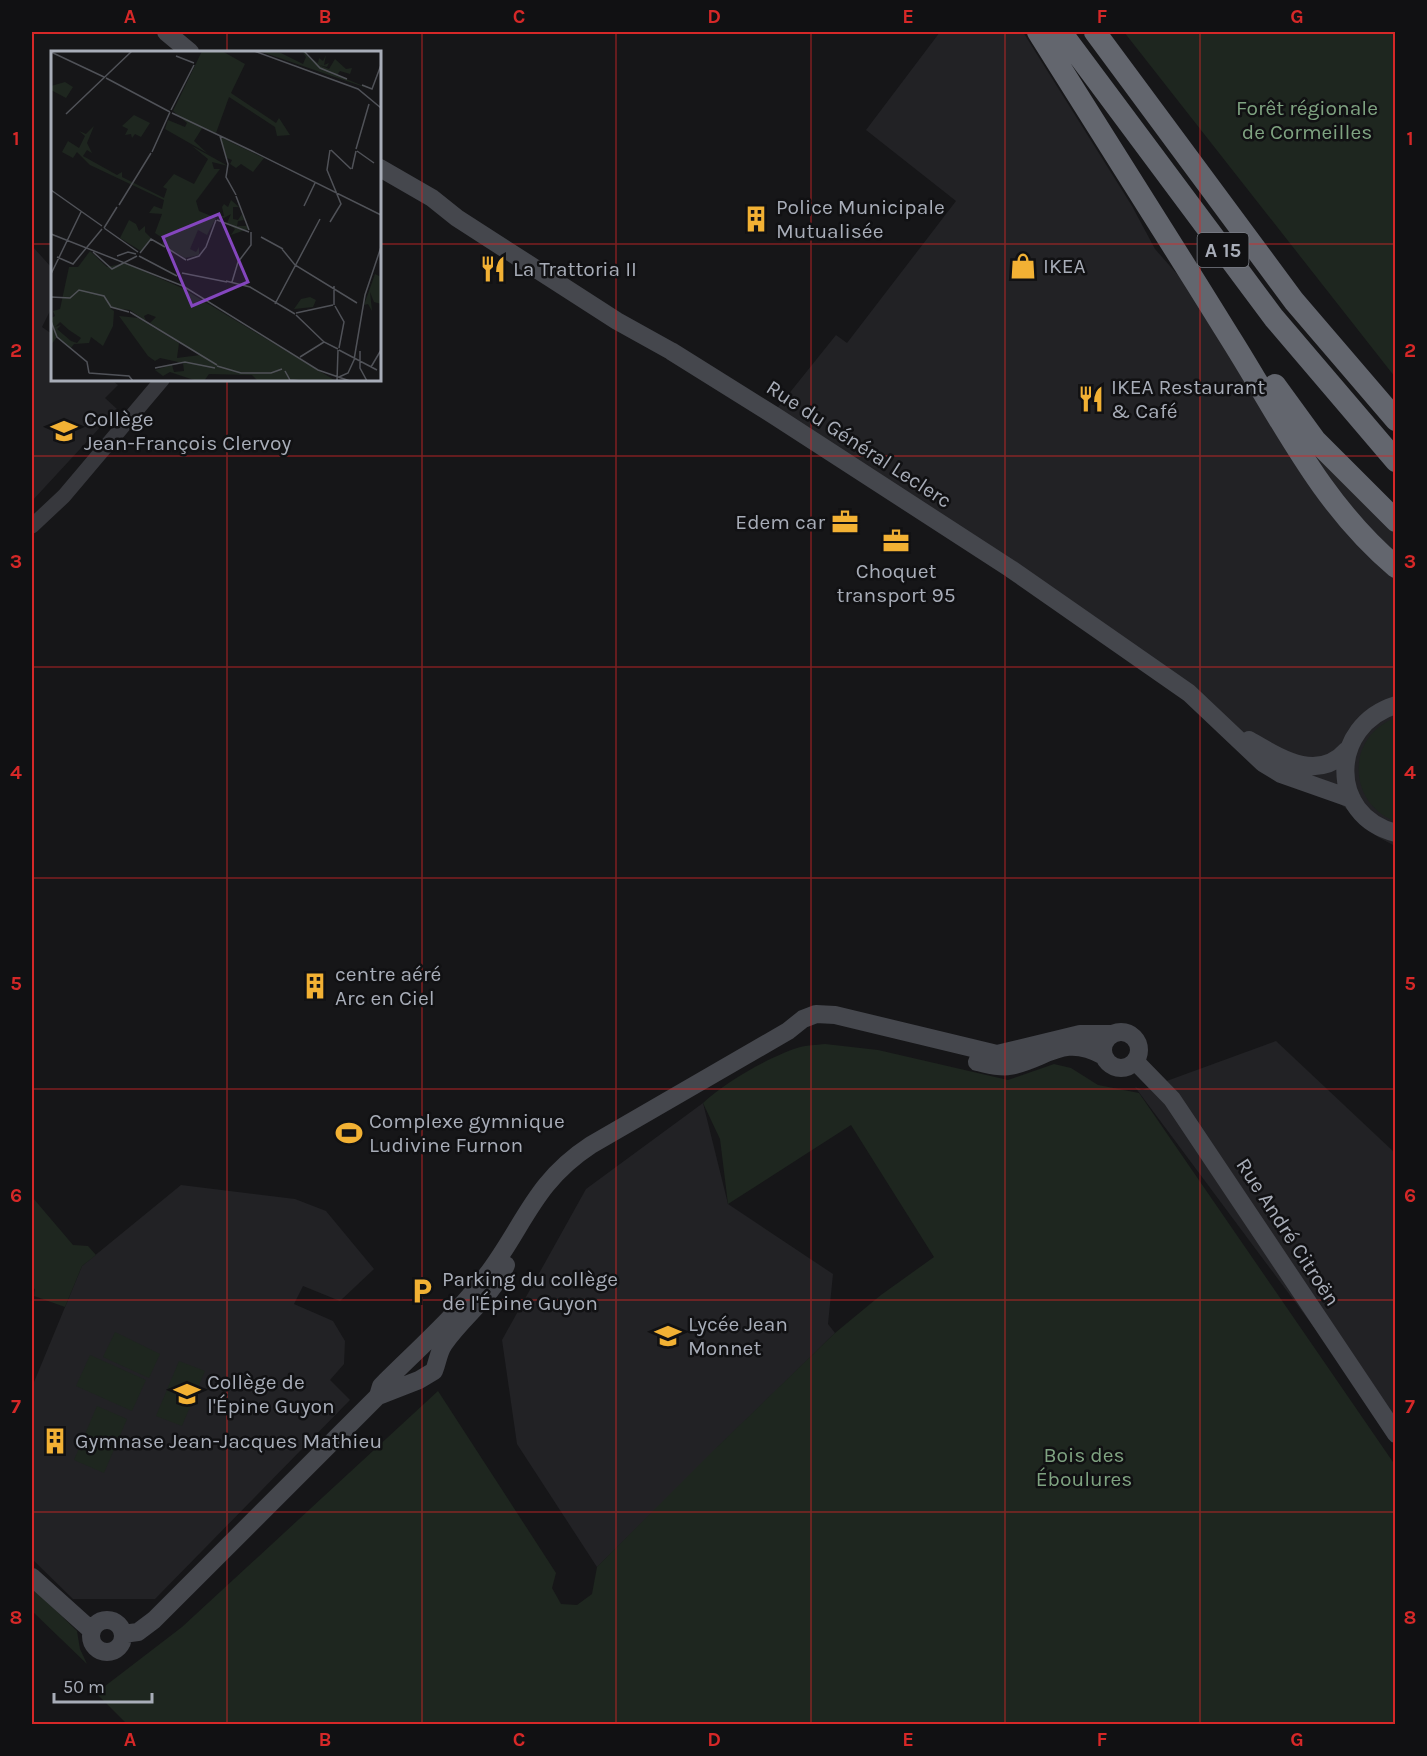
<svg xmlns="http://www.w3.org/2000/svg" width="1427" height="1756" viewBox="0 0 1427 1756" font-family="Karla,sans-serif">
	<style>
		.built { fill: #222225 }
		.green { fill: #1e261f }
		.lines { fill: none; stroke-linecap: round; stroke-linejoin: round }
		.tertiary { stroke: #37383d; stroke-width: 15 }
		.secondary { stroke: #45474d; stroke-width: 18 }
		.motorway { stroke: #63666e; stroke-width: 22 }
		.grid { fill: none; stroke: #d62828; stroke-width: 1.5; stroke-opacity: 0.55 }
		.labels { text-anchor: middle; dominant-baseline: central; stroke-width: 5; stroke-linejoin: round; paint-order: stroke }
		.shield { fill: #111113; stroke: #7b7e86; stroke-width: 1.5 }
		.shield-label { font-size: 20px; font-weight: bold; fill: #a8adb8 }
		.park-label { font-size: 21px; fill: #7fa381; stroke: #111113 }
		.poi-label { font-size: 21px; fill: #a8adb8; stroke: #111113; text-anchor: start }
		.street-label { font-size: 21px; fill: #a8adb8; stroke: #111113 }
		.inset-road { fill: none; stroke: #505258; stroke-width: 1.5 }
		.view { fill: #8446be; fill-opacity: 0.15; stroke: #8446be; stroke-width: 3 }
		.inset-edge { fill: none; stroke: #a8adb8; stroke-width: 3 }
		.neatline { fill: none; stroke: #d62828; stroke-width: 2 }
		.grid-label { font-size: 20px; text-anchor: middle; font-weight: bold; fill: #d62828 }
	</style>
	<rect width="100%" height="100%" fill="#161618"/>
	<!-- built -->
	<path class="built" d="M940,32H1023L1132,206L1155,249L1395,522V846L1378,837L1343,806L775,411L836,335L847,343L956,201L866,130Z
		M33,247L52,268V307L42,327L52,334V380H112L118,385L105,398L117,409L32,501Z
		M1276,1041L1395,1153V1436L1135,1087L1142,1090Z
		M703,1103L728,1204L833,1274L828,1324L835,1333L597,1567L517,1444L502,1340L586,1189Z
		M181,1185L295,1199L326,1211L374,1269L340,1301L303,1286L294,1304L333,1321L345,1341L344,1364L330,1380L350,1400L155,1599H73L32,1559V1387L82,1266Z"/>
	<!-- green -->
	<path class="green" d="M1124,32H1395V377Z
		M1395,718H1396L1395,821C1347,803 1346,736 1395,718Z
		M825,1044L878,1050L1008,1080L1054,1064L1071,1068L1098,1085L1139,1093L1395,1465V1724H127L96,1693L182,1627L438,1391L556,1573L552,1588L561,1604L577,1605L592,1594L597,1567L715,1449L835,1333L881,1295L934,1257L851,1125L728,1204L720,1139L703,1103C724,1083 769,1057 797,1048C806,1045 816,1045 825,1044Z
		M33,1198L73,1245L88,1246L96,1255L82,1266L65,1307L34,1296L35,1289L32,1288Z
		M115,1332L160,1354L149,1378L103,1357Z
		M90,1355L146,1380L132,1411L76,1386Z
		M179,1361L205,1371L182,1426L156,1416Z
		M97,1406L127,1419L104,1473L74,1460Z
		M32,1587L77,1631L80,1649L87,1664L32,1611Z"/>
	<g class="lines">
		<!-- tertiary -->
		<path class="tertiary" d="M32,526L64,496L162,380"/>
		<!-- secondary -->
		<path class="secondary" d="M166,32L190,52
			M380,168L432,198L457,218L617,321L671,351L775,416L1011,569L1189,693L1263,763L1281,774L1352,799
			M1396,705C1330,725 1327,816 1396,833
			M1249,740C1280,758 1318,783 1347,750
			M1103 1050a18 18 0 1 1 36 0a18 18 0 1 1-36 0Z
			M1135,1061L1172,1099L1396,1434
			M977,1062C987,1064 999,1068 1010,1066C1047,1059 1062,1033 1104,1056
			M378,1396L419,1380L434,1371C438,1361 438,1353 444,1344C463,1316 492,1297 506,1265
			M32,1577L91,1630
			M91 1636a16 16 0 1 1 32 0a16 16 0 1 1-32 0Z
			M123,1634L138,1632L154,1620L378,1396L381,1386C417,1350 455,1317 486,1276C525,1225 533,1183 591,1145L788,1031L803,1019L816,1014L835,1015L997,1054L1080,1034H1112"/>
		<!-- motorway -->
		<path class="motorway" d="M1038,32C1101,133 1166,234 1229,336C1281,418 1320,503 1396,567
			M1061,32L1274,318L1396,461
			M1095,32L1294,301L1396,420
			M1275,385L1315,440L1396,521"/>
	</g>
	<!-- grid -->
	<path class="grid" d="M227,32V52M422,32V1724M616,32V1724M811,32V1724M1005,32V1724M1200,32V1724M32,244H52M380,244H1396M227,380V1724M32,456H1396M32,667H1396M32,878H1396M32,1089H1396M32,1300H1396M32,1512H1396"/>
	<!-- icons -->
	<defs>
		<g id="building-bare" transform="scale(2.07)"><path d="M-4-6H4V6H1V3H-1V6H-4ZM-2.5-4.3h1.7v1.8h-1.7ZM.8-4.3h1.7v1.8H.8ZM-2.5-1h1.7V.8h-1.7ZM.8-1h1.7V.8H.8Z" fill="#f2b134" stroke="#111113" stroke-width="2.5" paint-order="stroke"/></g>
		<g id="shop-bare" transform="scale(2.07)"><path d="M-5-2.5h2.3a2.7 3.5 0 0 1 5.4 0H5L5.5 6h-11ZM-1.5-2.5h3a1.5 2.3 0 0 0-3 0Z" fill="#f2b134" stroke="#111113" stroke-width="2.5" paint-order="stroke"/></g>
		<g id="restaurant-bare" transform="scale(2.07)"><path d="M-5-6h1v4h1v-4h1v4h1v-4h1v5L-1.5 .5V6h-2V.5L-5-1ZM5-6V6H3V1.5H1.5Q1.5-4 5-6Z" fill="#f2b134" stroke="#111113" stroke-width="2.5" paint-order="stroke"/></g>
		<g id="school-bare" transform="scale(2.07)"><path d="M0-5L7-2L0 1L-7-2ZM-4 1L0 2.5L4 1V4Q0 6-4 4Z" fill="#f2b134" stroke="#111113" stroke-width="2.5" paint-order="stroke"/></g>
		<g id="office-bare" transform="scale(2.07)"><path d="M-6-3h4V-5.5h4V-3h4V5H-6ZM-1-4.5V-3h2v-1.5ZM-6 0V1H6V0Z" fill="#f2b134" stroke="#111113" stroke-width="2.5" paint-order="stroke"/></g>
		<g id="stadium-bare" transform="scale(2.07)"><path d="M0-5a6.5 5 0 1 0 0 10a6.5 5 0 1 0 0-10ZM-3.5-1.8h7v3.6h-7Z" fill="#f2b134" stroke="#111113" stroke-width="2.5" paint-order="stroke"/></g>
		<g id="parking-bare" transform="scale(2.07)"><path d="M-3.5-5.5H1a3.5 3.5 0 0 1 0 7H-1V5.5H-3.5ZM-1-3.4V-.6H.8a1.4 1.4 0 0 0 0-2.8Z" fill="#f2b134" stroke="#111113" stroke-width="2.5" paint-order="stroke"/></g>
	</defs>
	<g fill-rule="evenodd">
		<use href="#building-bare" x="756" y="219"/>
		<use href="#shop-bare" x="1023" y="266"/>
		<use href="#restaurant-bare" x="493" y="269"/>
		<use href="#restaurant-bare" x="1091" y="399"/>
		<use href="#school-bare" x="64" y="431"/>
		<use href="#office-bare" x="845" y="522"/>
		<use href="#office-bare" x="896" y="541"/>
		<use href="#building-bare" x="315" y="986"/>
		<use href="#stadium-bare" x="349" y="1133"/>
		<use href="#parking-bare" x="422" y="1291"/>
		<use href="#school-bare" x="668" y="1336"/>
		<use href="#school-bare" x="187" y="1394"/>
		<use href="#building-bare" x="55" y="1441"/>
	</g>
	<g class="labels">
		<!-- shield labels -->
		<rect class="shield" x="1197.5" y="233" width="51" height="34" rx="4.5"/>
		<g class="shield-label">
			<text x="1223" y="250">A 15</text>
		</g>
		<!-- park labels -->
		<g class="park-label">
			<text x="1307" y="108">Forêt régionale<tspan x="1307" dy="24">de Cormeilles</tspan></text>
			<text x="1084" y="1455">Bois des<tspan x="1084" dy="24">Éboulures</tspan></text>
		</g>
		<!-- poi labels -->
		<g class="poi-label">
			<text x="776" y="207">Police Municipale<tspan x="776" dy="24">Mutualisée</tspan></text>
			<text x="1043" y="266">IKEA</text>
			<text x="513" y="269">La Trattoria II</text>
			<text x="1111" y="387">IKEA Restaurant<tspan x="1111" dy="24">&amp; Café</tspan></text>
			<text x="84" y="419">Collège<tspan x="84" dy="24">Jean-François Clervoy</tspan></text>
			<text x="825" y="522" text-anchor="end">Edem car</text>
			<text x="896" y="571" text-anchor="middle">Choquet<tspan x="896" dy="24">transport 95</tspan></text>
			<text x="335" y="974">centre aéré<tspan x="335" dy="24">Arc en Ciel</tspan></text>
			<text x="369" y="1121">Complexe gymnique<tspan x="369" dy="24">Ludivine Furnon</tspan></text>
			<text x="442" y="1279">Parking du collège<tspan x="442" dy="24">de l'Épine Guyon</tspan></text>
			<text x="688" y="1324">Lycée Jean<tspan x="688" dy="24">Monnet</tspan></text>
			<text x="207" y="1382">Collège de<tspan x="207" dy="24">l'Épine Guyon</tspan></text>
			<text x="75" y="1441">Gymnase Jean-Jacques Mathieu</text>
		</g>
		<!-- street labels -->
		<g class="street-label">
			<text transform="translate(859 444) rotate(33)">Rue du Général Leclerc</text>
			<text transform="translate(1288 1232) rotate(57)">Rue André Citroën</text>
		</g>
	</g>
	<!-- overview -->
	<g transform="translate(51 51)">
		<rect width="330" height="330" fill="#161618"/>
		<path d="M151,0H171L194,13L180,42L225,72L228,67L239,84L226,85L224,76L178,46L165,82L152,76L143,90L156,102L114,78L117,69L134,76L136,72L122,60ZM208,0L230,2L252,13L255,6L251,0L267,12L268,7L272,10L275,4L273,14L278,12L276,16L268,14L278,18L284,8L295,18L301,17L299,23L289,20L286,24L319,38ZM14,31L22,36L15,47L0,39V35ZM83,64L99,72L90,86L84,83L81,87L80,83L74,84L77,78L71,75ZM43,75L36,92L41,102L36,99L32,105L66,124L71,121V126L113,147L116,138L112,136L123,123L143,133L157,108L141,95L177,115L161,111L163,118H169L145,150L148,160L165,167L156,184L147,179L139,198L145,201L148,196V204L134,207L111,193L113,188L104,182L111,163L98,162L103,155L111,158L113,149L39,114L26,101L22,107L11,101L17,90L28,97L34,85L28,80L35,83ZM169,86L213,107L202,121L190,113L185,117L179,113L181,109L176,107ZM180,149L188,156H182V168L187,169L191,163L193,169L187,170L186,175H196L197,178L180,184L184,178L176,172L180,163L173,167L167,165H173L171,156L173,153L177,156ZM78,169L85,173L88,180L94,175V181L100,187L90,200L69,187ZM39,200L56,216L74,212L131,237L285,330H207L201,324L158,323L153,330H146L119,321L112,325L104,319L121,314L123,321L133,320L132,312L109,307L104,310L97,305L68,265L87,267L128,292L126,307L149,304L99,272L105,266L97,263L93,265L95,270L79,259L59,257L63,260L62,275L52,295L40,286L38,292L23,293L20,297L6,286L0,294V267L4,265L2,260L9,258L18,216H27ZM9,271L18,279L30,287L26,292L20,290L6,278L10,274L4,276ZM324,223L330,226V253L323,251L319,241L321,260L317,253L313,254ZM259,246L265,249L262,256L243,258L250,248Z" fill="#1e261f" fill-rule="evenodd"/>
		<path class="inset-road" d="M203,0L307,38L330,57M253,0L269,17L296,28M0,1L53,26M125,5L143,12M55,27L119,61M311,34L321,38L330,14M120,59L143,14M121,62L201,100M15,63L81,0M169,85L177,113L175,126L185,144M305,98L318,53M279,99L276,119L290,153L279,171M280,99L300,118M201,100L330,164M306,100L323,112M101,101L119,61M301,118L305,100M0,139L51,175M185,145L198,179M68,154L100,102M253,155L264,132M166,169L198,181M53,177L87,201M53,177L66,156M0,183L132,235L267,319L299,330M210,186L232,198M116,197L135,209M231,198L244,214L306,252M42,201L61,218L86,205M89,202L100,188L114,196M66,205L77,201L85,203M88,205L126,225M6,206L22,213L51,178M136,209L148,205L155,196L165,169M131,222L176,231M0,223L30,161M175,230L199,236L244,263M181,231L187,211L200,194V181M0,246L19,247L28,239L53,245L60,256L78,261M224,253L269,168M283,254V235M284,255L293,271L288,297M79,261L166,314M245,262L282,254M245,264L273,291L287,298M0,270L6,286L36,311L38,322M288,299L326,319M309,300V317L316,330M249,306L273,291M166,315L190,322H220L231,318M320,316L330,299M104,317L134,311L164,317M234,320L239,329L251,330M38,322L78,325L82,330M288,326L297,322L303,309L314,244L330,196M286,330L287,299"/>
		<path class="view" d="M168,163L197,231L141,255L112,186Z"/>
		<rect width="330" height="330" class="inset-edge"/>
	</g>
	<!-- border -->
	<rect width="1427" height="1756" fill="none" stroke="#111113" stroke-width="66"/>
	<!-- scale -->
	<path d="M54 1693v9h98v-9" fill="none" stroke="#a8adb8" stroke-width="3"/>
	<text x="63" y="1693" font-size="18" fill="#a8adb8" stroke="#111113" stroke-width="4.5" paint-order="stroke">50 m</text>
	<rect x="33" y="33" width="1361" height="1690" class="neatline"/>
	<g class="grid-label">
		<text x="130" y="23">A</text>
		<text x="325" y="23">B</text>
		<text x="519" y="23">C</text>
		<text x="714" y="23">D</text>
		<text x="908" y="23">E</text>
		<text x="1102" y="23">F</text>
		<text x="1297" y="23">G</text>
		<text x="16" y="145">1</text>
		<text x="1410" y="145">1</text>
		<text x="16" y="357">2</text>
		<text x="1410" y="357">2</text>
		<text x="16" y="568">3</text>
		<text x="1410" y="568">3</text>
		<text x="16" y="779">4</text>
		<text x="1410" y="779">4</text>
		<text x="16" y="990">5</text>
		<text x="1410" y="990">5</text>
		<text x="16" y="1202">6</text>
		<text x="1410" y="1202">6</text>
		<text x="16" y="1413">7</text>
		<text x="1410" y="1413">7</text>
		<text x="16" y="1624">8</text>
		<text x="1410" y="1624">8</text>
		<text x="130" y="1746">A</text>
		<text x="325" y="1746">B</text>
		<text x="519" y="1746">C</text>
		<text x="714" y="1746">D</text>
		<text x="908" y="1746">E</text>
		<text x="1102" y="1746">F</text>
		<text x="1297" y="1746">G</text>
	</g>
</svg>
